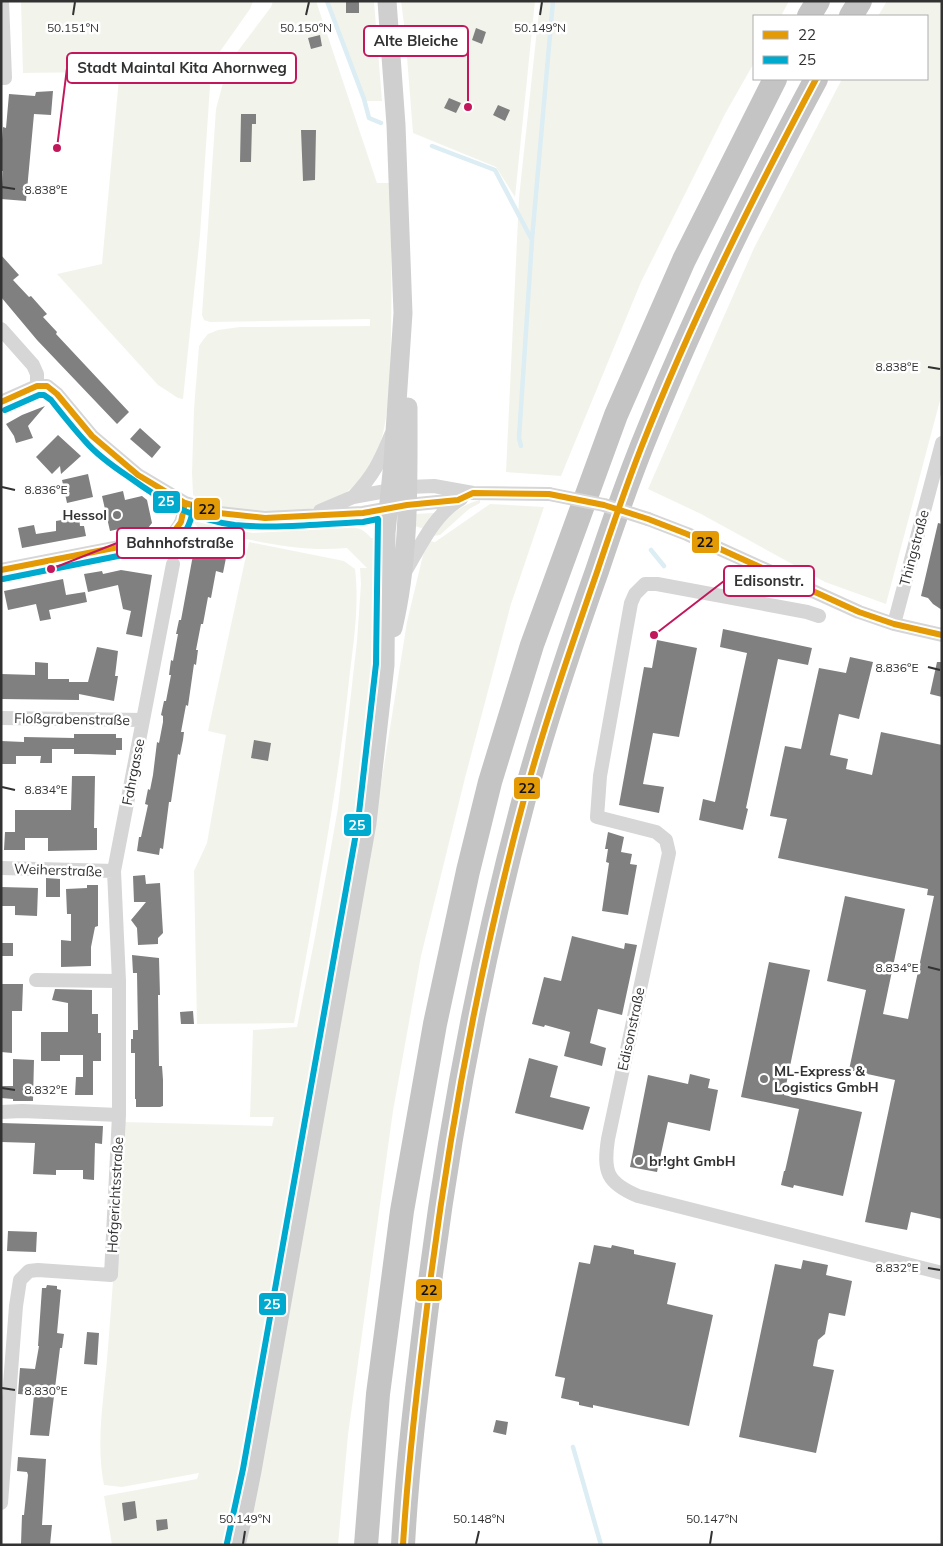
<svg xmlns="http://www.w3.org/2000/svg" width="943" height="1546" viewBox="0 0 943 1546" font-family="Mulish,sans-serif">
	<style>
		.green { fill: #f2f4ec }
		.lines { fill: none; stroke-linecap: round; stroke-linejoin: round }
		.stream { stroke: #dcedf3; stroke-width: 4.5 }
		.building { fill: #808080 }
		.minor { stroke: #d6d6d6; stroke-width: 14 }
		.secondary { stroke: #cfcfcf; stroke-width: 19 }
		.motorway { stroke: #c4c4c4; stroke-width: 24 }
		.minor-bridge { stroke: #d6d6d6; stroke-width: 14 }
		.bus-1-casing { stroke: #fff; stroke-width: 10 }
		.bus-2-casing { stroke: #fff; stroke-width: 10 }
		.bus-1 { stroke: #e39a05; stroke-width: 6 }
		.bus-2 { stroke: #00a9ce; stroke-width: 6 }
		.ticks { fill: none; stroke: #323232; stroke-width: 2 }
		.poi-dot { fill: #7a7a7a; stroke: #fff; stroke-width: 2 }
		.labels { text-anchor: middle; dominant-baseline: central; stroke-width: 5; stroke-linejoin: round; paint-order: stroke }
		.poi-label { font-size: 14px; font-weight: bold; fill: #323232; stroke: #fff; text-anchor: start }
		.street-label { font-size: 14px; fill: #323232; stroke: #fff }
		.ticks-label { font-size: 12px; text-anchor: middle; fill: #323232; stroke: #fff; stroke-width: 5; stroke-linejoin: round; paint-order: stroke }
		.leader { fill: none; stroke: #c2185b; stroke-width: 2 }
		.callout-dot { fill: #c2185b; stroke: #fff; stroke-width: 2 }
		.callout { fill: #fff; stroke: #c2185b; stroke-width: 2 }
		.callout-label { font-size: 15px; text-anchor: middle; font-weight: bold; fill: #323232 }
		.line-badge { stroke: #fff; stroke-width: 2 }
		.badge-label { font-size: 14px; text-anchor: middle; font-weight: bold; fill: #fff }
		.pale-badge-label { font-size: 14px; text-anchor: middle; font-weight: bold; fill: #111 }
	</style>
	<rect width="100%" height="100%" fill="#fff"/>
	<!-- green -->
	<path class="green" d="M21,1H253L250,9L214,60L200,66L169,71L23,73Z
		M273,1H316L377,183H390C391,234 392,284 391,335C390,374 391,439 367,472C357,485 336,503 319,507C309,510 296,510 285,511C260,512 213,510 193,495L192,473L194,409L199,346L203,340L208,334L218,330L240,327L370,326V319L210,322L204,320L202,315L216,109L228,64L271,7Z
		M329,1H374L382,101H366Z
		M401,1H535L515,197L496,167L413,133L405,32Z
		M540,1H789L781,16H754V63L725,114L641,282L561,476L506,472L519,198Z
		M887,1H942V393L886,604L825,582L701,514L648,489L754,248L842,79H927V16H878Z
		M201,72L208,77L210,86L200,235L183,399L178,398L158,385L57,274L102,264L119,78L170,77Z
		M480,500V503L469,509L440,535L433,536C444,518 460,505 480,500Z
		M490,504L544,507L511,604L465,778L421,956L393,1111L348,1435L338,1545H243L374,828L407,622L423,555L430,541L435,542Z
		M433,513L435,514L424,529L415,526V514Z
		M193,521L235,530L253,533L351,527C361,528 365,531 371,538H379L378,651L361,815L235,1513L228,1545H112L104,1496L197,1479L199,1473L122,1487L104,1485C95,1440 105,1393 108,1347C114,1272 119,1197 123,1122L272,1126L274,1117H250L253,1030L297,1027L315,937L338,808L357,641L361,584L360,568H367L347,548C298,553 247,539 199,529Z
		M249,542L344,561L355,569C360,609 352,651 348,690C336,802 314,912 294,1023L197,1024L194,871L207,843L226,735L208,731Z"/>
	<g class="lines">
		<!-- stream -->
		<path class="stream" d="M327,1L364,99L369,118L381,123
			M432,146L495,170L532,240L519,438L521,446
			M532,239L553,1
			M651,550L664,566
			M573,1447L601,1545"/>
	</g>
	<!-- building -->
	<path class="building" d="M346,1H359V13H346Z
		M476,28L486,32L482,44L472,40Z
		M320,35L322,46L311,49L308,38Z
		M53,91L51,115L34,114L26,201L1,199L3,171H1V151L3,127L6,128L9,94L35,96L36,92Z
		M449,98L461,103L456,113L444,108Z
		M498,105L510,110L505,121L493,115Z
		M241,114H256V124H252L251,162H240Z
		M301,130H316L315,180L303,181Z
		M1,255L19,275L13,280L29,297L31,296L47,314L43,317L57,332L56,334L129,412L117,424L37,340L1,297Z
		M45,406L28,426L33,438L16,443L14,436L6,424L22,415Z
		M140,428L161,447L152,458L130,439Z
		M58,435L81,456L61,474L60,466L52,474L36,457Z
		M88,474L93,497L67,503L62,480Z
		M123,491L125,500L142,496L147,500L152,523L148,528L134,531L128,527L110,531L102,496Z
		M79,517L80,526H84L86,536L22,548L18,528L34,525L36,534L56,531V521Z
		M938,523L942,524V610L933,604L928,598L921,596Z
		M207,544L226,548L224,558H226L223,573L216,571L211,598L208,597L203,624H201L196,650H198L196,665L194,664L188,706L186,705L181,732H184L183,740L180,755L178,754L171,802H169L163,849L160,848L159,855L137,851L139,837H141L148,805L145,804L148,789L150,790L153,775L157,742L159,743L163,722V716L161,715L164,701H166L171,675H169L171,660L173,661L178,634H176L179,620H181L193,555L204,557Z
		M121,570L152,575L142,637L126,634L131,611L123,609L118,585L88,592L84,574L102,571L103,574Z
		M63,579L66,595L85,592L87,602L49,610L51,619L40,621L36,604L8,610L4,591Z
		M723,629L812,648L808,665L778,659L746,808L748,809L743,830L699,820L703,799L715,802L747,653L720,647Z
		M657,640L697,648L679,737L653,733L643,784L664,787L659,813L619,805L644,667L652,668Z
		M97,647L118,651L115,676H118L114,701L79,694V700L1,699V674L35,675V662L48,663V679H69V682H88Z
		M850,657L873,662L859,719L839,714L830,755L848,759L846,769L872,775L881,732L942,745V1219L911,1212L907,1230L865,1222L895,1080L849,1070L866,990L827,981L845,896L905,909L883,1014L908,1019L934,896L927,895L928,889L778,858L787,819L770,816L785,746L801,749L819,668L846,673Z
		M937,662H942V697L930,694Z
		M74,734H116V738H122V750H116V755L88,754H74V749H52V763H40L41,756H16V764H1V741L24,742V737L74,738Z
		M254,740L271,743L268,761L251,758Z
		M72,776H95L94,828H97V850L48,851V838H25V850H4L5,832H15V810H71Z
		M608,832L624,837L621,852L632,854L630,864L637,865L628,915L602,911L609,863L606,862L608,849H605Z
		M145,875L146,884L160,883L163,933L158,938V944L138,945L137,928L131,920L146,902H134L133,876Z
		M46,878L60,879V897H46Z
		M87,885H98V926L95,927L91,947V966L61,967V940L71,941V914H67L66,889L87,888Z
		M1,887L38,888L37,916L15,915V906H1Z
		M572,936L624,949L625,943L637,945L622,1015L598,1009L590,1043L606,1048L602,1066L564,1056L570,1032L545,1025L544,1027L532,1024L544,977L561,981Z
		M1,943H13V956H1Z
		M132,955L159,958L160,995H158L159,1066H162L163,1080V1106L160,1107H136V1099H135V1053H131V1039H133V1030H138L137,973H133Z
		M769,962L810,970L784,1095L862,1112L843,1196L794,1185L793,1188L781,1185L784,1171H785L799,1109L741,1097Z
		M1,984H23L22,1011H12V1053L1,1052Z
		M55,989L92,990V1014H98V1033H101V1061H93V1095H75L76,1077H83V1055H60V1061H41V1032H68V1003L52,1000Z
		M193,1011L194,1024H181L180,1012Z
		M529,1058L558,1066L550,1097L590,1107L583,1130L515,1113Z
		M13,1059L34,1060L33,1101H13V1099L1,1098V1086H13Z
		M690,1074L710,1079L708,1088L718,1090L710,1131L668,1122L657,1172L630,1167L648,1075L688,1084Z
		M1,1123L103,1126L102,1144L95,1143L94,1180L83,1179V1170H56V1175L33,1174L35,1143L1,1142Z
		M8,1231L37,1232L36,1252L7,1251Z
		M594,1245L611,1248L612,1245L634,1250V1254L676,1263L667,1304L713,1315L689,1426L593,1405V1408L579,1405V1402L561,1398L565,1378L555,1376L579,1262L590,1264Z
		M803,1260L828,1265L826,1275L852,1281L845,1316L829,1313L825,1334L818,1340L813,1366L834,1370L816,1453L739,1437L775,1264L801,1269Z
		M47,1285L57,1286V1289L61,1290L57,1333L64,1334L62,1348H60L49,1436L30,1435L34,1395L18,1394L20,1368L35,1369L39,1346H38L42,1288H46Z
		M87,1332L99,1333L97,1365L84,1364Z
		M496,1420L508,1422L506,1435L493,1432Z
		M18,1457L46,1459L42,1525H52L50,1545L21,1544L22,1515H24L28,1475L27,1472L17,1471Z
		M135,1501L137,1518L124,1521L122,1503Z
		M167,1519L168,1529L157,1531L156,1520Z"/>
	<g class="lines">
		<!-- minor -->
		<path class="minor" d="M1,78H5L2,1
			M1,329L33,365L37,374V386
			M1,402L37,386H47L57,394L92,436L138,475L185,503L219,513L265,518L363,513L407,505L458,500
			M353,497C373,476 380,462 391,435
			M320,511L353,497L408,487L434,486L473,493L549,494
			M648,519L687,534L859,612L894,624L942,635
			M1,570L170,537C181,526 184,519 185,503
			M405,572C420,547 434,514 461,499
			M819,616L807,612L657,584H645L635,594L631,603L600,776L597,817L656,832L666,840L669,853L608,1139C603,1172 607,1183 638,1196L942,1273
			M894,624L942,443
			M1,718L143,720
			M1,868L114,871
			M36,980L119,981
			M1,1112L22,1111L119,1115
			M1,1503L16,1306L20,1280L29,1271L38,1270L111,1275L119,1115V981L114,871L173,564"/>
		<!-- secondary -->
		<path class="secondary" d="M393,628C410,557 408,479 408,407
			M236,1545L243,1516L252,1471L367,823L385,665L386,533L393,462L403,313L396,125L387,1"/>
		<!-- motorway -->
		<path class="motorway" d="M809,16L818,1
			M851,16L860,1
			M366,1545L378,1394L402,1211L435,1024L468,871L490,782L532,645L616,415L684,260L775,79
			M403,1545C407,1470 416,1396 425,1322C446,1146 478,970 524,799C545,722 570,647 597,571C613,523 630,474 650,426C698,307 755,192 816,79"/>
		<!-- minor-bridge -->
		<path class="minor-bridge" d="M549,494L604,505L648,519"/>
		<!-- bus-1 casing -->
		<g class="bus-1-casing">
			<path id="bus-1" d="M1,402L37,386H47L57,394L92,436L138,475L185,503L219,513L265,518L363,513L407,505L458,500L473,493L549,494L604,505L648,519L687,534L859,612L894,624L942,635
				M1,570L170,537L181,522L185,503
				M403,1545C408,1463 418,1381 428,1299C449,1131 480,964 524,799C545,722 571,647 597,572C611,530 625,489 641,448C691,321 752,199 816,79"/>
		</g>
		<!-- bus-2 casing -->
		<g class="bus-2-casing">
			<path id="bus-2" d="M5,410L39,395H44L51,400C62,414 73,428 85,441C97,455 114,467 129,477C162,501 193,520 235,525C277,529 321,524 363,522L378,519L376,664L358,822L243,1469L227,1543
				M3,579L173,545C187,535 192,520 194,504"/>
		</g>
		<!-- bus-1 -->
		<use href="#bus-1" class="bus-1"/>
		<!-- bus-2 -->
		<use href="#bus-2" class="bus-2"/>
	</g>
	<!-- ticks -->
	<path class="ticks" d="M73,15L75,2M306,15L309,2M540,15L542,2M2,187L15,189M928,367L940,369M2,487L15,490M928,667L940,670M2,787L15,790M928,967L940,970M2,1088L15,1090M928,1268L940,1270M2,1388L15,1390M243,1544L245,1531M476,1544L479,1531M710,1544L712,1531"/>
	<!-- markers -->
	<g class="poi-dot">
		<circle cx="117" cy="515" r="5"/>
		<circle cx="764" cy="1079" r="5"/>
		<circle cx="639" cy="1161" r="5"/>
	</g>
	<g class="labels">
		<!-- poi labels -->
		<g class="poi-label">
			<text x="107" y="515" text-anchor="end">Hessol</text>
			<text x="774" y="1071">ML-Express &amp;<tspan x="774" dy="16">Logistics GmbH</tspan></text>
			<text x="649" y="1161">br!ght GmbH</text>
		</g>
		<!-- street labels -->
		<g class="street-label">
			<text transform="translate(914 548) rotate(-75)">Thingstraße</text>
			<text transform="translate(72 719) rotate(1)">Floßgrabenstraße</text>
			<text transform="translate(133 772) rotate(-79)">Fahrgasse</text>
			<text transform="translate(58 870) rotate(2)">Weiherstraße</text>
			<text transform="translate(631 1029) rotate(-78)">Edisonstraße</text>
			<text transform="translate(115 1195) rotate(-87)">Hofgerichtsstraße</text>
		</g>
	</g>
	<g class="ticks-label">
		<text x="73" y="32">50.151°N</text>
		<text x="306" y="32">50.150°N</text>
		<text x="540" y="32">50.149°N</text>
		<text x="46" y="194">8.838°E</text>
		<text x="897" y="371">8.838°E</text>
		<text x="46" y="494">8.836°E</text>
		<text x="897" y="672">8.836°E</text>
		<text x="46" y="794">8.834°E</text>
		<text x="897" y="972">8.834°E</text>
		<text x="46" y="1094">8.832°E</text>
		<text x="897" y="1272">8.832°E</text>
		<text x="46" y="1395">8.830°E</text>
		<text x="245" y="1523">50.149°N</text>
		<text x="479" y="1523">50.148°N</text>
		<text x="712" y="1523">50.147°N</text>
	</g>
	<!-- callouts -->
	<path class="leader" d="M468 107L468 41M57 148L67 68M51 569L117 543M654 635L724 581"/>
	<g class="callout-dot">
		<circle cx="468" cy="107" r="5"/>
		<circle cx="57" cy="148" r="5"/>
		<circle cx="51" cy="569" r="5"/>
		<circle cx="654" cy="635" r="5"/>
	</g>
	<g class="callout">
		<rect x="364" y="26" width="104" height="30" rx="5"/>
		<rect x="67" y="53" width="229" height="30" rx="5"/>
		<rect x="117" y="528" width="127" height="30" rx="5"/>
		<rect x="724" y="566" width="90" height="30" rx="5"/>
	</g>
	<g class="callout-label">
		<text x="416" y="46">Alte Bleiche</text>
		<text x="182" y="73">Stadt Maintal Kita Ahornweg</text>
		<text x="180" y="548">Bahnhofstraße</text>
		<text x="769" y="586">Edisonstr.</text>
	</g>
	<g class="line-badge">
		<rect x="152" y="490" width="29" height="24" rx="5" fill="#00a9ce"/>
		<rect x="193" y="497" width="28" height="24" rx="5" fill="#e39a05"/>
		<rect x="691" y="530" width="29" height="24" rx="5" fill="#e39a05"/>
		<rect x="513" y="776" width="28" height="24" rx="5" fill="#e39a05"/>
		<rect x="343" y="813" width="29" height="24" rx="5" fill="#00a9ce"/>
		<rect x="415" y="1278" width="28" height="24" rx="5" fill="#e39a05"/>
		<rect x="258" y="1292" width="29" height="24" rx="5" fill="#00a9ce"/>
	</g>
	<g class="badge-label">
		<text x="166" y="506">25</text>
		<text x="357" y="830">25</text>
		<text x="272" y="1309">25</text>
	</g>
	<g class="pale-badge-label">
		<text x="207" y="514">22</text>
		<text x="705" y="547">22</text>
		<text x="527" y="793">22</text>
		<text x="429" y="1295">22</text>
	</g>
	<!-- border -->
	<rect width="943" height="1546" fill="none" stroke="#323232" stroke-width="5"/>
	<!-- legend -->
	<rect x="753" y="15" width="175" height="65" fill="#ffffff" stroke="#adadad"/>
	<rect x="763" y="31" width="25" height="8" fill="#e39a05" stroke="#adadad"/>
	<text x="798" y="40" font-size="15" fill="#323232">22</text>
	<rect x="763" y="56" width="25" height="8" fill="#00a9ce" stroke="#adadad"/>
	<text x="798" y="65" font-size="15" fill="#323232">25</text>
</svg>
